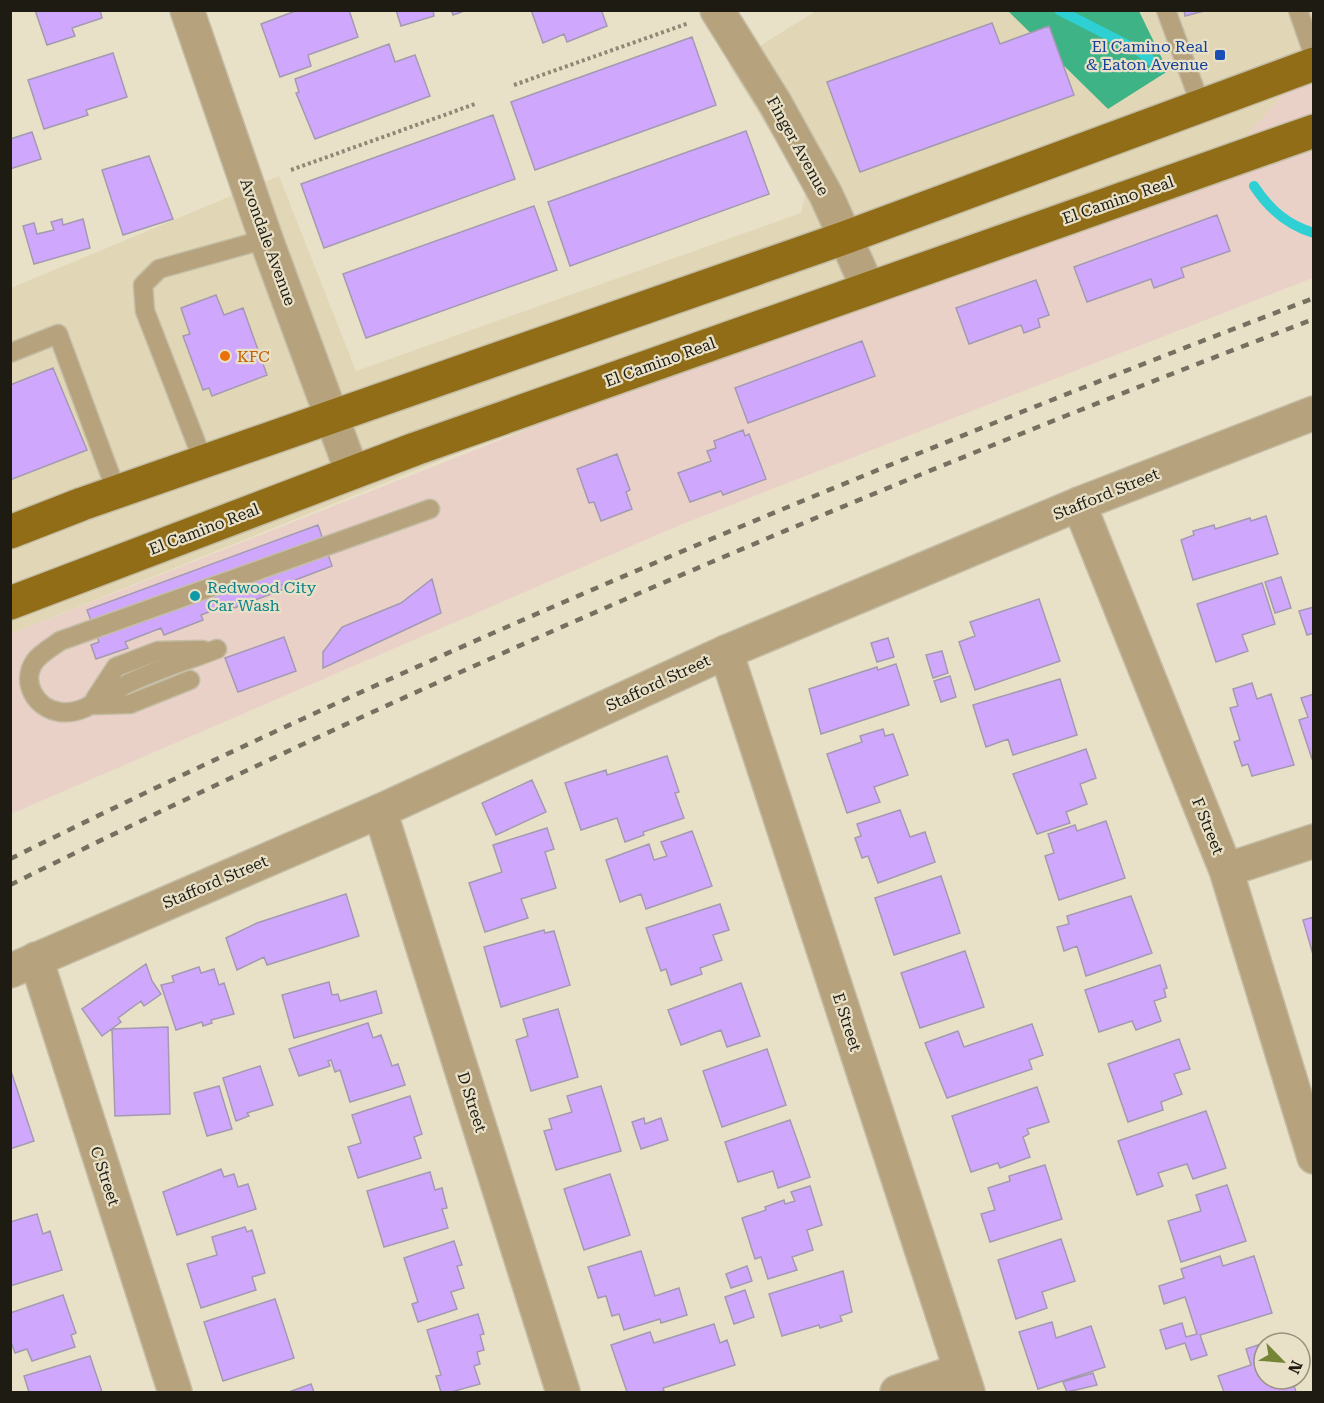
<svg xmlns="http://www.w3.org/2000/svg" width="1324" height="1403" viewBox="0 0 1324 1403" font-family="'Roboto Serif',serif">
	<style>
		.built { fill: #e1d7b6 }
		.industrial { fill: #ead1c8 }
		.forest { fill: #3eb386 }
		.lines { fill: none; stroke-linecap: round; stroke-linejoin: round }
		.stream { stroke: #2fd0d4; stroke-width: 10 }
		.building { fill: #cfa8fe; stroke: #a39ab1; stroke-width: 1.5 }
		.service-casing { stroke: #c4bda6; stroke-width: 21 }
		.minor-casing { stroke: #c4bda6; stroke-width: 36 }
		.tertiary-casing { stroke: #c4bda6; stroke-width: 36 }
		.primary-casing { stroke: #c4bda6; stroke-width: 36 }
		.path { stroke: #8e8876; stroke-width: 4; stroke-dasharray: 3 3; stroke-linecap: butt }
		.service { stroke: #b6a37d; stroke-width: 18 }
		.minor { stroke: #b6a37d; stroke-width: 33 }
		.tertiary { stroke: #b6a37d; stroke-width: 33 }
		.primary { stroke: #916d18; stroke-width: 33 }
		.rail { stroke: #757060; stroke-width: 4.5; stroke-dasharray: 8 8; stroke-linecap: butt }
		.transit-dot { fill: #1a4fb4; stroke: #e9e1c7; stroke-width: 2 }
		.food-dot { fill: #e8710a; stroke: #e9e1c7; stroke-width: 2 }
		.culture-dot { fill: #0f9aa8; stroke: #e9e1c7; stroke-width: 2 }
		.labels { text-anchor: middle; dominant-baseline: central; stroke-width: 4.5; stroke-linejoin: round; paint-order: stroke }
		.transit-label { font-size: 16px; fill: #164399; stroke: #e9e1c7; text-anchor: end }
		.street-label { font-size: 16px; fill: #1e1b12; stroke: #e9e1c7 }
		.food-label { font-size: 16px; fill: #c56008; stroke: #e9e1c7; text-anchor: start }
		.culture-label { font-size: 16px; fill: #0d838f; stroke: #e9e1c7; text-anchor: start }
	</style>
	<rect width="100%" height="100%" fill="#e9e1c7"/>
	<!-- built -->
	<path class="built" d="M816,11H1313V60L1236,148L966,248L11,634V288L279,176L356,371L801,213L806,190L729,65Z"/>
	<!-- industrial -->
	<path class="industrial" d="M1313,60V278L680,525L11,814V634L1236,148Z"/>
	<!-- forest -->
	<path class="forest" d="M1008,11H1139L1168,71L1108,109Z"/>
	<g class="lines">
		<!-- stream -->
		<path class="stream" d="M1059,10L1139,51L1161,68
			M1254,186C1269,209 1287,225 1314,233"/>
	</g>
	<!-- building -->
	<path class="building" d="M35,10H100L102,18L72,28L75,36L47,45Z
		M298,10H349L358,37L308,55L311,66L280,77L261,24Z
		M396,10H433L434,16L401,26Z
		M451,10H467L453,15Z
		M531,10H606L602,12L607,26L567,42L564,34L543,43Z
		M1184,10H1208L1185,16Z
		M992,23L1000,44L1049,26L1074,95L860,172L827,82Z
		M692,37L716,105L535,170L511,102Z
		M389,44L395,62L415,55L430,96L315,139L296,93L299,92L295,79Z
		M113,53L127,97L86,110L88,115L44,129L28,80Z
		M493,115L515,179L324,248L301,184Z
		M746,131L769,194L570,266L548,202Z
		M32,132L41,159L10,169V139Z
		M149,156L173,219L123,235L102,170Z
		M534,206L557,270L366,338L343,274Z
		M1217,215L1230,251L1181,268L1184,277L1154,288L1151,279L1087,302L1074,267Z
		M62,219L63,225L83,219L90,248L34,264L23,226L34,223L37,234L54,230L51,222Z
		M1036,280L1049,315L1038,319L1040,327L1024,333L1021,325L969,344L956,308Z
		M216,295L224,315L243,308L267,375L212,396L209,388L203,390L183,336L190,334L181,308Z
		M862,341L875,376L748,423L735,388Z
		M53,368L87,450L10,480V385Z
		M743,430L745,436L749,434L766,479L723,495L721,491L690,502L678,473L711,461L707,451L716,448L714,441Z
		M617,454L630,490L626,492L632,509L601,521L594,502L589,503L577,469Z
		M1266,516L1278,554L1193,580L1181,540L1194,535L1193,531L1214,525L1215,529L1250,518L1251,521Z
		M318,525L332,566L282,585L284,589L234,608L232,603L201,615L203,620L164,635L161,628L125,642L128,648L96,659L91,645L99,642L87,610Z
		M1281,577L1291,608L1275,613L1265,582Z
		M432,579L441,613L323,668V652L342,627L401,603Z
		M1262,583L1275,624L1242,635L1248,651L1216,662L1197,604Z
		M1039,599L1060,661L975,690L959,642L975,636L970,622Z
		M1314,607V633L1307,635L1299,611Z
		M284,637L296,671L238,692L225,658Z
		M888,638L894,657L877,662L871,643Z
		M942,651L948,673L933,678L926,655Z
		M896,664L909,705L821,734L809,689L877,667L878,670Z
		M950,676L956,697L941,702L934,681Z
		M1060,679L1077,735L1013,755L1008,739L986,747L973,705Z
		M1252,683L1257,699L1271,694L1294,765L1252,776L1248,764L1242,766L1234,742L1240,740L1230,708L1238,706L1233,689Z
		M1314,694V759H1312L1299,720L1308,717L1301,698Z
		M883,729L885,736L893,734L908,775L874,787L880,802L847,813L827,754L862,742L860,736Z
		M1086,749L1096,778L1080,784L1087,804L1066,812L1070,823L1037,834L1013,774Z
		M667,756L679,792L675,793L684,818L643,832L644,835L625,842L617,818L581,830L565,783L606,770L607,775Z
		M532,780L546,812L496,835L482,803Z
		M900,810L910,837L925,832L935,862L878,883L868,856L862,858L855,838L861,836L857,824Z
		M1106,821L1125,878L1059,900L1045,856L1054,853L1048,834L1075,825L1077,831Z
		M547,828L554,849L545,852L556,888L521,899L528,918L485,932L469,883L502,872L493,845Z
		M692,831L712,886L646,909L641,894L620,902L606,860L649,844L654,860L667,856L661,842Z
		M941,876L960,933L894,955L875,898Z
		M346,894L359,936L267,965L264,957L237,970L226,938L257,923Z
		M1131,896L1152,953L1086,976L1077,946L1064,951L1057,927L1069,924L1067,916Z
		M720,904L729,930L713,935L722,960L700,968L702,974L671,985L666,969L661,971L646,928Z
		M1314,917V958L1303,920Z
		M544,930L545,933L554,931L570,985L501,1007L484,947Z
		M965,951L984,1007L920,1028L901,973Z
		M146,964L152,981L161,994L144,1006L141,1001L118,1018L121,1022L102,1036L82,1009Z
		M1160,965L1167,988L1164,989L1166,997L1154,1001L1161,1021L1136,1030L1132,1021L1099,1032L1085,990Z
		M199,967L201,973L214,969L219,985L224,983L234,1014L211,1020L212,1023L203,1026L202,1022L176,1030L161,985L174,982L172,976Z
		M329,982L332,995L338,994L340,1001L376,991L382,1013L294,1038L282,995Z
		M741,983L760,1036L727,1047L721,1030L681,1045L668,1010Z
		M558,1009L578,1077L531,1091L516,1040L528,1036L523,1019Z
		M368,1023L373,1038L381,1035L392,1066L398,1064L405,1085L350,1102L340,1070L335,1072L331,1060L328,1061L330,1066L299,1076L289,1049Z
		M1032,1024L1043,1055L1029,1060L1032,1069L947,1098L925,1043L958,1031L964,1047Z
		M168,1027L170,1114L115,1116L112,1029Z
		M1179,1039L1190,1069L1174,1074L1182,1094L1161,1102L1163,1110L1128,1122L1108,1064Z
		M767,1049L786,1105L722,1127L703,1071Z
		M260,1066L273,1105L247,1113L249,1116L236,1121L223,1078Z
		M10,1068L34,1141L10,1149Z
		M219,1086L232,1129L207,1136L194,1093Z
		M601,1086L621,1151L556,1170L544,1131L552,1129L549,1119L572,1112L567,1096Z
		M1037,1087L1049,1122L1027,1129L1029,1134L1023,1137L1030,1157L1000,1168L998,1163L971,1172L952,1116Z
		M410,1096L422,1134L414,1137L421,1158L358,1178L348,1147L361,1143L352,1115Z
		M1206,1111L1226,1168L1193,1179L1187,1164L1158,1173L1163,1186L1137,1195L1118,1141Z
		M644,1118L645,1124L661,1118L668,1140L641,1149L632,1122Z
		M790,1120L810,1177L778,1188L773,1171L738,1182L725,1142Z
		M1045,1165L1062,1219L990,1242L981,1214L995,1210L988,1188L1010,1181L1009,1176Z
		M221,1169L224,1177L234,1174L238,1187L248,1184L256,1209L177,1235L163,1192Z
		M430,1172L435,1190L442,1188L447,1208L442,1209L448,1228L384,1247L367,1191Z
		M610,1174L630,1235L584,1250L564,1189Z
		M1227,1185L1246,1241L1181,1262L1168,1221L1201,1211L1196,1195Z
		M810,1186L822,1225L807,1230L813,1250L792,1257L797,1270L768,1279L761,1257L755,1259L742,1218L766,1210L765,1207L784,1200L785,1204L795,1201L791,1192Z
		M37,1214L43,1234L50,1231L62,1270L10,1286V1222Z
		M245,1227L247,1232L252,1230L265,1273L252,1277L256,1290L201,1308L187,1264L217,1255L212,1237Z
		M1061,1239L1075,1281L1042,1292L1047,1308L1016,1319L998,1260Z
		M454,1241L462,1265L457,1266L464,1288L451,1292L457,1309L418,1322L412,1304L418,1302L404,1258Z
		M641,1251L655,1296L679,1288L687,1315L661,1323L660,1319L624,1330L619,1314L612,1316L606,1296L598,1298L588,1267Z
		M1220,1256L1223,1266L1254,1256L1272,1313L1200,1335L1207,1355L1191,1360L1185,1343L1166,1349L1160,1330L1182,1323L1186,1337L1197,1334L1185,1297L1164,1304L1159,1286L1184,1278L1181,1269Z
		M747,1266L752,1281L731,1288L726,1274Z
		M843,1271L852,1312L840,1316L842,1321L820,1328L819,1325L782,1336L769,1294Z
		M745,1290L754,1317L734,1324L725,1297Z
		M63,1295L76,1333L71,1335L75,1347L32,1361L27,1349L15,1353L10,1339V1313Z
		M275,1299L294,1358L223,1381L204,1322Z
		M478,1314L484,1334L480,1335L484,1350L477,1352L480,1364L474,1366L480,1384L451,1392H441L436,1376L441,1375L427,1330Z
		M1052,1322L1056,1338L1091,1326L1105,1367L1038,1389L1019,1332Z
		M714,1324L720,1343L727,1340L735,1365L663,1388L664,1391L658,1392H627L611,1345L650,1332L654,1343Z
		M1264,1343V1379H1292L1296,1392H1224L1218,1376L1251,1365L1246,1349Z
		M90,1356L102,1392H29L24,1376Z
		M1093,1373L1097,1385L1067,1392L1063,1382Z
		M311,1384L314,1392H289Z"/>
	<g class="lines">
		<!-- service casing -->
		<g class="service-casing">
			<path id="service" d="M1166,10L1201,106
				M1298,10L1314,56
				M10,353L58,334L117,493
				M204,463L145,311L143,285L159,269L266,239
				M217,649C186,661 152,671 123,686C103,696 84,715 60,712C36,709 20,682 35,661C41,653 52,647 60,641L430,509
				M95,699L116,667L158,651L203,650
				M92,705L130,704L190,680"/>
		</g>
		<!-- minor casing -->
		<g class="minor-casing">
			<path id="minor" d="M187,10L266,239L352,472
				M717,10L775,103L826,195L868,288
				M1079,504L1226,870L1314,1157
				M726,652L968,1392
				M380,811L563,1392
				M1226,870L1314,841
				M36,959L175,1392
				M897,1392L961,1370"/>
		</g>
		<!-- tertiary casing -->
		<g class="tertiary-casing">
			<path id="tertiary" d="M10,971L380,811L726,652L1079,504L1314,413"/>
		</g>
		<!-- primary casing -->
		<g class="primary-casing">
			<path id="primary" d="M10,532L82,504L844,238L1314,64
				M10,603L415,449L1314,131"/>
		</g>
		<!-- path -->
		<path class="path" d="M514,85L689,23
			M291,170L475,104"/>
		<!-- service -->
		<use href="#service" class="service"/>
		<!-- minor -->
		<use href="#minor" class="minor"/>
		<!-- tertiary -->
		<use href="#tertiary" class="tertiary"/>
		<!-- primary -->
		<use href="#primary" class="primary"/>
		<!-- rail -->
		<path class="rail" d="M10,859C434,648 872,467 1314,298
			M10,885C435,674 871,488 1314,319"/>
	</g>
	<!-- markers -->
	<rect class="transit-dot" x="1214" y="49" width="12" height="12" rx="3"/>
	<circle class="food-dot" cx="225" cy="356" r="6"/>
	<circle class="culture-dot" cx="195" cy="596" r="6"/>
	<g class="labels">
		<!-- transit labels -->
		<g class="transit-label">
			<text x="1208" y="46">El Camino Real<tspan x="1208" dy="18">&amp; Eaton Avenue</tspan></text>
		</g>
		<!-- street labels -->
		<g class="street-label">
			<text transform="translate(798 146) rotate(61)">Finger Avenue</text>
			<text transform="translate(1118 200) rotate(-19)">El Camino Real</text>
			<text transform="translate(268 242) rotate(70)">Avondale Avenue</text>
			<text transform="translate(660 362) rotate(-20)">El Camino Real</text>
			<text transform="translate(1106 494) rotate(-22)">Stafford Street</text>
			<text transform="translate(204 529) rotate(-21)">El Camino Real</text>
			<text transform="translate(658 683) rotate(-25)">Stafford Street</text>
			<text transform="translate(1208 826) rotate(68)">F Street</text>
			<text transform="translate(215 882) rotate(-23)">Stafford Street</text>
			<text transform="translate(847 1022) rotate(72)">E Street</text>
			<text transform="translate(472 1102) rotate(72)">D Street</text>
			<text transform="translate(105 1176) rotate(72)">C Street</text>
		</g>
		<!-- food labels -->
		<g class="food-label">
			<text x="237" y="356">KFC</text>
		</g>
		<!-- culture labels -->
		<g class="culture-label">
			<text x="207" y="587">Redwood City<tspan x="207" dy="18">Car Wash</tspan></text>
		</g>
	</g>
	<!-- border -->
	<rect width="1324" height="1403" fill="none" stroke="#1e1b12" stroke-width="24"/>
	<!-- north arrow -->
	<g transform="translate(1282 1361) rotate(115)"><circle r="28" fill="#e9e1c7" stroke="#98927f" stroke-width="1.5"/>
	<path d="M0-4.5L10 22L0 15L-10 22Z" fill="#748636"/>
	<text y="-9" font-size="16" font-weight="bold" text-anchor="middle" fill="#1e1b12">N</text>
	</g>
</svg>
